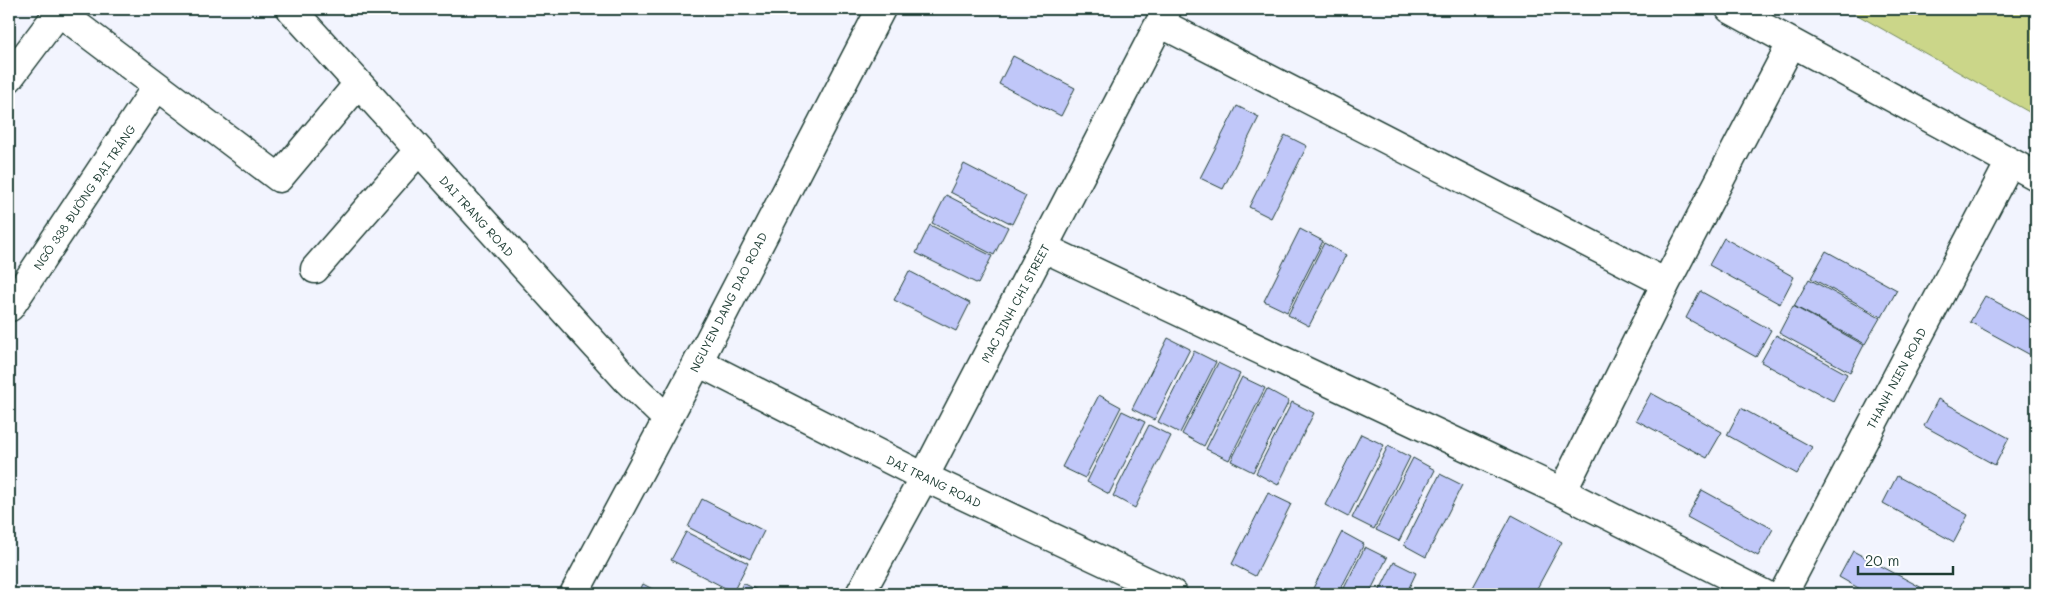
<svg xmlns="http://www.w3.org/2000/svg" width="2045" height="603" viewBox="0 0 2045 603" font-family="Mali,sans-serif">
	<style>
		.green { fill: #cbd689; stroke: #758a5e }
		.building { fill: #c0c7f9; stroke: #1f3d34 }
		.lines { fill: none; stroke-linecap: round; stroke-linejoin: round }
		.minor-casing { stroke: #1f3d34; stroke-width: 31 }
		.major-casing { stroke: #1f3d34; stroke-width: 31 }
		.minor { stroke: #fff; stroke-width: 28 }
		.major { stroke: #fff; stroke-width: 28 }
		.labels { text-anchor: middle; dominant-baseline: central; stroke-width: 5; stroke-linejoin: round; paint-order: stroke }
		.street-label { font-size: 12px; fill: #1f3d34; stroke: #fff }
	</style>
	<rect width="100%" height="100%" fill="#f2f4fe"/>
	<filter id="ink" filterUnits="userSpaceOnUse"><feTurbulence type="fractalNoise" baseFrequency=".02" numOctaves="2"/><feDisplacementMap in="SourceGraphic" scale="10" xChannelSelector="R" yChannelSelector="G"/><feConvolveMatrix kernelMatrix="1 2 1 2 8 2 1 2 1" color-interpolation-filters="sRGB"/></filter>
	<g filter="url(#ink)">
		<!-- green -->
		<path class="green" d="M1847,9H2036V116Z"/>
		<!-- building -->
		<path class="building" d="M1013,56L1075,88L1061,116L999,84Z
			M1237,106L1259,117L1223,189L1200,178Z
			M1285,135L1307,146L1271,218L1249,207Z
			M964,164L1026,196L1012,224L950,192Z
			M946,195L1008,227L994,255L932,223Z
			M930,225L992,256L978,284L916,253Z
			M1300,229L1323,241L1287,312L1264,301Z
			M1724,238L1794,277L1780,304L1709,265Z
			M1324,243L1346,255L1309,326L1288,315Z
			M1826,251L1897,290L1882,317L1811,278Z
			M909,271L970,303L956,331L894,300Z
			M1809,279L1880,318L1865,344L1794,306Z
			M1700,291L1771,330L1756,357L1686,318Z
			M1985,296L2036,323V358L1970,322Z
			M1793,306L1864,345L1850,372L1779,333Z
			M1776,335L1847,374L1833,401L1761,362Z
			M1168,338L1190,349L1154,420L1132,409Z
			M1194,351L1216,362L1180,433L1158,422Z
			M1218,363L1240,374L1204,446L1182,434Z
			M1242,377L1265,388L1229,460L1206,449Z
			M1267,389L1289,401L1253,472L1231,461Z
			M1651,393L1722,432L1707,458L1636,420Z
			M1099,395L1121,407L1085,478L1062,467Z
			M1938,399L2009,438L1995,465L1924,426Z
			M1292,402L1314,413L1278,485L1256,473Z
			M1741,408L1812,447L1797,474L1727,435Z
			M1122,411L1145,422L1109,494L1087,482Z
			M1149,425L1171,436L1135,508L1113,496Z
			M1361,434L1384,445L1348,517L1325,505Z
			M1388,446L1410,457L1374,529L1352,518Z
			M1413,458L1435,470L1399,541L1376,530Z
			M1440,474L1462,485L1426,557L1404,545Z
			M1897,476L1968,515L1954,542L1883,503Z
			M1702,490L1773,529L1758,556L1687,517Z
			M1268,493L1291,504L1255,576L1232,564Z
			M702,499L764,531L750,559L688,527Z
			M1512,515L1562,542L1534,594H1477L1471,591Z
			M686,532L748,563L733,592L671,560Z
			M1342,532L1364,544L1338,594H1310Z
			M1365,547L1387,558L1369,594H1341Z
			M1853,551L1924,589L1922,594H1869L1839,577Z
			M1394,562L1416,573L1406,594H1378Z
			M743,583L765,594H738Z
			M643,584L662,594H638Z"/>
		<g class="lines">
			<!-- minor casing -->
			<g class="minor-casing">
				<path id="minor" d="M291,9L628,381L667,419
					M1730,9L2036,176
					M58,11L279,178L358,84
					M1160,23L1666,283
					M9,78L61,9
					M1044,248L1562,492L1764,594
					M315,269L418,151
					M10,307L157,86
					M698,362L924,477L1173,594
					M1562,492L1666,283L1791,44
					M860,594L924,477L1167,9
					M1783,594L2010,162"/>
			</g>
			<!-- major casing -->
			<g class="major-casing">
				<path id="major" d="M574,594L698,362L881,9"/>
			</g>
			<!-- minor -->
			<use href="#minor" class="minor"/>
			<!-- major -->
			<use href="#major" class="major"/>
		</g>
	</g>
	<g class="labels">
		<!-- street labels -->
		<g class="street-label">
			<text transform="translate(84 197) rotate(-56)">NGÕ 338 ĐƯỜNG ĐẠI TRÁNG</text>
			<text transform="translate(477 216) rotate(48)">DAI TRANG ROAD</text>
			<text transform="translate(728 302) rotate(-63)">NGUYEN DANG DAO ROAD</text>
			<text transform="translate(1015 303) rotate(-62)">MAC DINH CHI STREET</text>
			<text transform="translate(1896 378) rotate(-62)">THANH NIEN ROAD</text>
			<text transform="translate(934 481) rotate(26)">DAI TRANG ROAD</text>
		</g>
	</g>
	<!-- margin -->
	<rect width="2045" height="603" fill="none" stroke="#fff" stroke-width="30"/>
	<rect x="15" y="15" width="2015" height="573" fill="none" stroke="#1f3d34" stroke-width="2" filter="url(#ink)"/>
	<!-- scale -->
	<path d="M1858 566v8h95v-8" fill="none" stroke="#1f3d34" stroke-width="2.5"/>
	<text x="1865" y="566" font-size="15" fill="#1f3d34" stroke="#ffffff" stroke-width="4" paint-order="stroke">20 m</text>
</svg>
